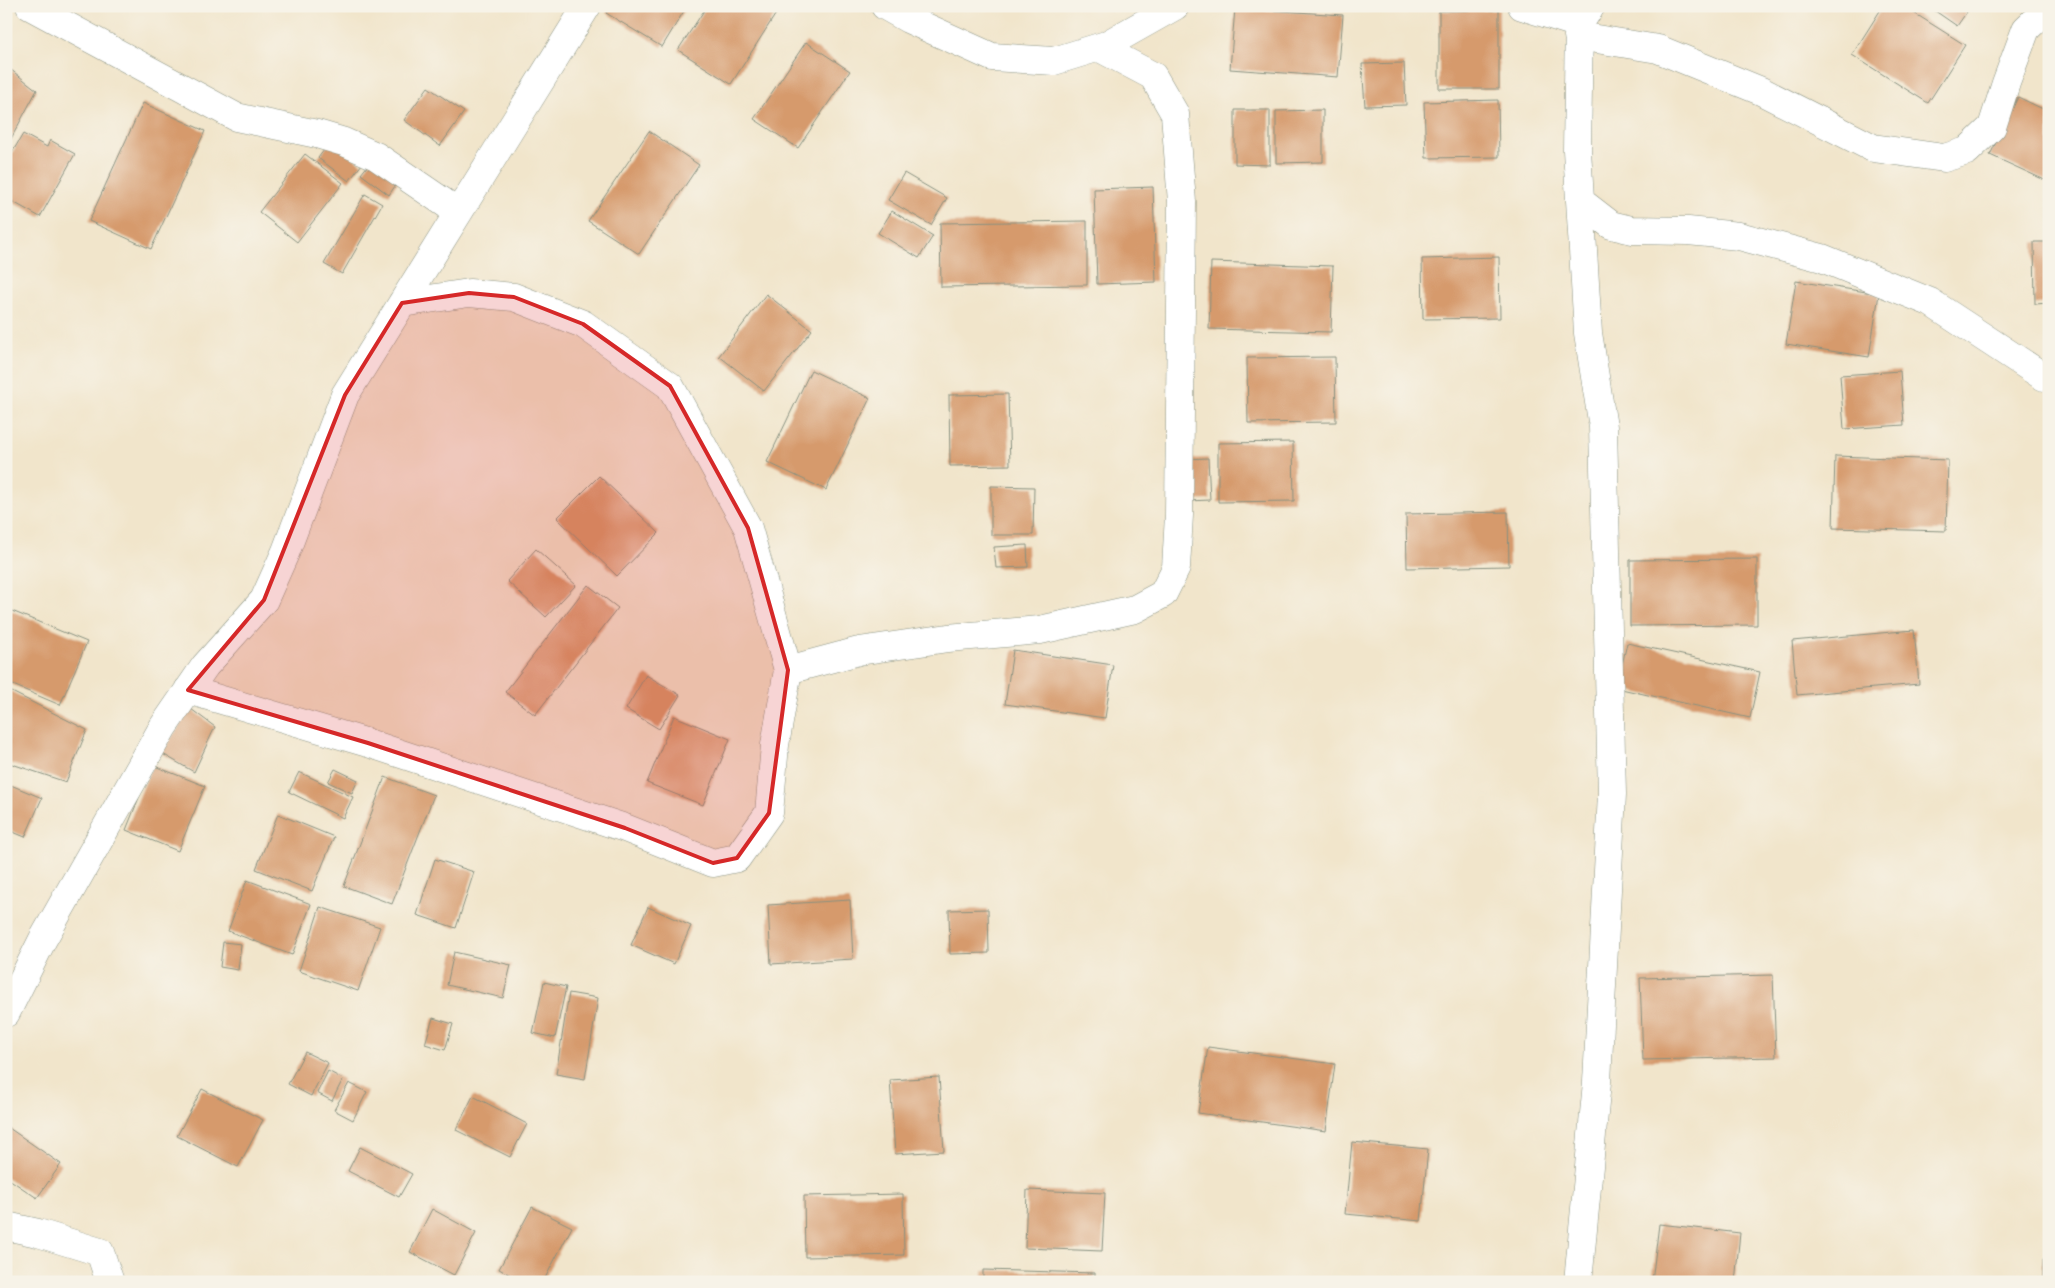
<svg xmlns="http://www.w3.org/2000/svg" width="2055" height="1288" viewBox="0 0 2055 1288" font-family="Cardo,serif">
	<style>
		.building { fill: #d69a6c }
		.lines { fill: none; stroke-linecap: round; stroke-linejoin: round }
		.minor-casing { stroke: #889180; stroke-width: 29 }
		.minor { stroke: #fff; stroke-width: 28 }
		.marked { fill: #d62828; fill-opacity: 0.2; stroke: #d62828; stroke-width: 4; stroke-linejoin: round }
	</style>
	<rect width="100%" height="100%" fill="#f7f3e8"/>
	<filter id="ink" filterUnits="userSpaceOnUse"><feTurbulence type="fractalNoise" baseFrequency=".02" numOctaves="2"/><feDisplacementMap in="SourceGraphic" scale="10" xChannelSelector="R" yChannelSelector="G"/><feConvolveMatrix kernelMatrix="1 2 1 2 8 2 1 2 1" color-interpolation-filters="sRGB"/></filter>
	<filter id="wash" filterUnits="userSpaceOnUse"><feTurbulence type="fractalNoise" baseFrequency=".0096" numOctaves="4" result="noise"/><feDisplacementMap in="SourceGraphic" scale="20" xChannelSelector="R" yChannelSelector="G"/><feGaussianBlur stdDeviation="1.12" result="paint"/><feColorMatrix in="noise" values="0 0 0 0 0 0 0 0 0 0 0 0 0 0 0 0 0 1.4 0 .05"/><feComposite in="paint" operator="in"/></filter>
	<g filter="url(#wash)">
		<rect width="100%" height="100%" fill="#f1e5cb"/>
		<g id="blocks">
			<!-- building -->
			<path class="building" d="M610,6H687L662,47L606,13Z
				M707,6H768L777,12L731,84L678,50Z
				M1883,6H1903L1965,45L1928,103L1852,55Z
				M1928,6H1971L1957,26Z
				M1235,8L1343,15L1338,77L1230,69Z
				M1499,10V89H1439V11Z
				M806,42L850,71L798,148L754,119Z
				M1404,63L1406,105L1365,106L1362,64Z
				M6,66L37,90L6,148Z
				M428,87L464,112L440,146L404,120Z
				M2018,97L2049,112V182L1990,155Z
				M1498,100L1499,157L1426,158L1424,102Z
				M143,103L205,131L151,249L89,221Z
				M1235,110H1270V165L1235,164Z
				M1323,110V162L1276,163V111Z
				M649,131L699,165L639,254L588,221Z
				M23,134L47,147L50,140L75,154L40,217L6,198V163Z
				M331,141L362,164L349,181L318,158Z
				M305,154L343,183L297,242L259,212Z
				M372,160L399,180L389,195L361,174Z
				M904,173L947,198L931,225L888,200Z
				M1153,187L1156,282L1097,284L1094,189Z
				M365,194L382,204L342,274L324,264Z
				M892,211L933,236L919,258L878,233Z
				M1087,221V285L941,287L940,223Z
				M2034,242H2049V303L2035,304Z
				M1499,257L1500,318L1423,319L1422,259Z
				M1211,262L1333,266L1331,332L1209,329Z
				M1796,281L1879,294L1869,357L1786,344Z
				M766,294L812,330L764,391L719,356Z
				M1335,357L1336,422L1248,423L1247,358Z
				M811,370L870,398L826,490L767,462Z
				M1900,371L1904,425L1844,429L1840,375Z
				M1008,394L1010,465L950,466L949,395Z
				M1293,442L1294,501L1218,502V443Z
				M1835,456L1948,460L1946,531L1833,528Z
				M1208,458L1210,500L1188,501L1186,459Z
				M599,476L659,533L617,576L557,518Z
				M991,486L1034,487L1033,535H991Z
				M1508,512L1509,566L1407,568L1406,514Z
				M1027,545L1028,567L996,568L994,547Z
				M536,549L576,585L546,617L507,581Z
				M1757,559V625L1630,626V560Z
				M588,585L618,608L535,715L505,692Z
				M7,609L87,642L60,705L6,682Z
				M1914,630L1919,684L1797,695L1792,641Z
				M1627,643L1760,672L1750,718L1617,688Z
				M1013,650L1113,665L1105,718L1005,704Z
				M646,675L680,695L659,729L626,709Z
				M6,689L87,730L66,782L6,762Z
				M191,709L215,727L194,772L161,753Z
				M674,716L730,739L703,805L647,783Z
				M152,765L205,786L178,851L126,830Z
				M335,769L358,780L352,793L328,782Z
				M299,772L353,797L343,818L289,792Z
				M385,777L434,795L392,904L344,886Z
				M6,783L42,798L25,837L6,829Z
				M278,814L334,837L312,891L256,869Z
				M435,859L474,872L456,928L417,915Z
				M247,880L311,904L292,955L228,931Z
				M850,900L853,959L771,964L768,905Z
				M320,907L380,927L358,991L299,971Z
				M648,907L691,926L674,964L631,945Z
				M988,909L989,953L950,954L949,910Z
				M223,942L241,944L238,970L220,967Z
				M454,952L511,965L503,998L447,985Z
				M1773,975L1776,1057L1643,1060L1640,978Z
				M544,982L566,987L555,1038L533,1033Z
				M569,993L598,998L585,1079L556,1074Z
				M433,1018L453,1024L445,1050L425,1044Z
				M1208,1047L1335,1064L1326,1131L1198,1113Z
				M305,1052L328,1063L311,1096L288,1084Z
				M328,1071L343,1079L332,1101L317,1093Z
				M939,1077L944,1151L895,1154L890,1080Z
				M349,1083L367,1092L353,1120L334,1110Z
				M202,1089L263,1120L238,1167L177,1136Z
				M473,1096L527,1124L510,1157L456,1130Z
				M6,1126L61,1164L37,1198L6,1177Z
				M1352,1142L1428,1149L1421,1221L1345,1214Z
				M360,1147L412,1174L399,1197L348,1171Z
				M1027,1190L1105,1193L1102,1251L1025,1248Z
				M903,1194L904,1255L805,1257L804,1196Z
				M532,1207L572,1227L543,1282H523L499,1269Z
				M432,1209L476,1233L454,1275L410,1252Z
				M1659,1224L1740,1233L1735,1282H1652Z
				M2043,1259H2049V1282H2043Z
				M983,1270L1095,1273V1282H983Z"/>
		</g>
	</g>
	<g filter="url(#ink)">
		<use href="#blocks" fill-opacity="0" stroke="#889180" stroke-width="1"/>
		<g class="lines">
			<!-- minor casing -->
			<g class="minor-casing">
				<path id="minor" d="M30,6L236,117L317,134L344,142L376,156L458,212
					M885,6L908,19L992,57L1054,61L1106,45L1175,6
					M1522,6L1579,24
					M1578,36L1658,49L1761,91L1873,148L1944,158L1967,151L1992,127L2006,83L2026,29L2049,7
					M1580,201L1611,225L1632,230L1688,231L1739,236L1822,258L1930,302L2044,377H2049
					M788,670L859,651L948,638L1040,630L1135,609L1163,594L1176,568L1179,515L1182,202L1175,114L1153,76L1100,48
					M188,690L368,743L625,828L713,863L737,858L769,813L775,745L788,670L748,528L670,386L583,324L514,297L469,293L402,303
					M6,1013L43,939L163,727L205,666L264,600L286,551L345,395L587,6
					M6,1226L38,1233L100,1252L110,1282
					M1578,1282L1597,1082L1612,794L1603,427L1588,333L1577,150L1579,24L1591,6"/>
			</g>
			<!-- minor -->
			<use href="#minor" class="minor"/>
		</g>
	</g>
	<!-- marked area -->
	<path class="marked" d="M469,293L514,297L583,324L670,386L748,528L788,670L769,813L737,858L713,863L625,828L368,743L188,690L264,600L345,395L402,303Z"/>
	<!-- margin -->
	<rect width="2055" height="1288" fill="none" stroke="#f7f3e8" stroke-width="25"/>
</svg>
